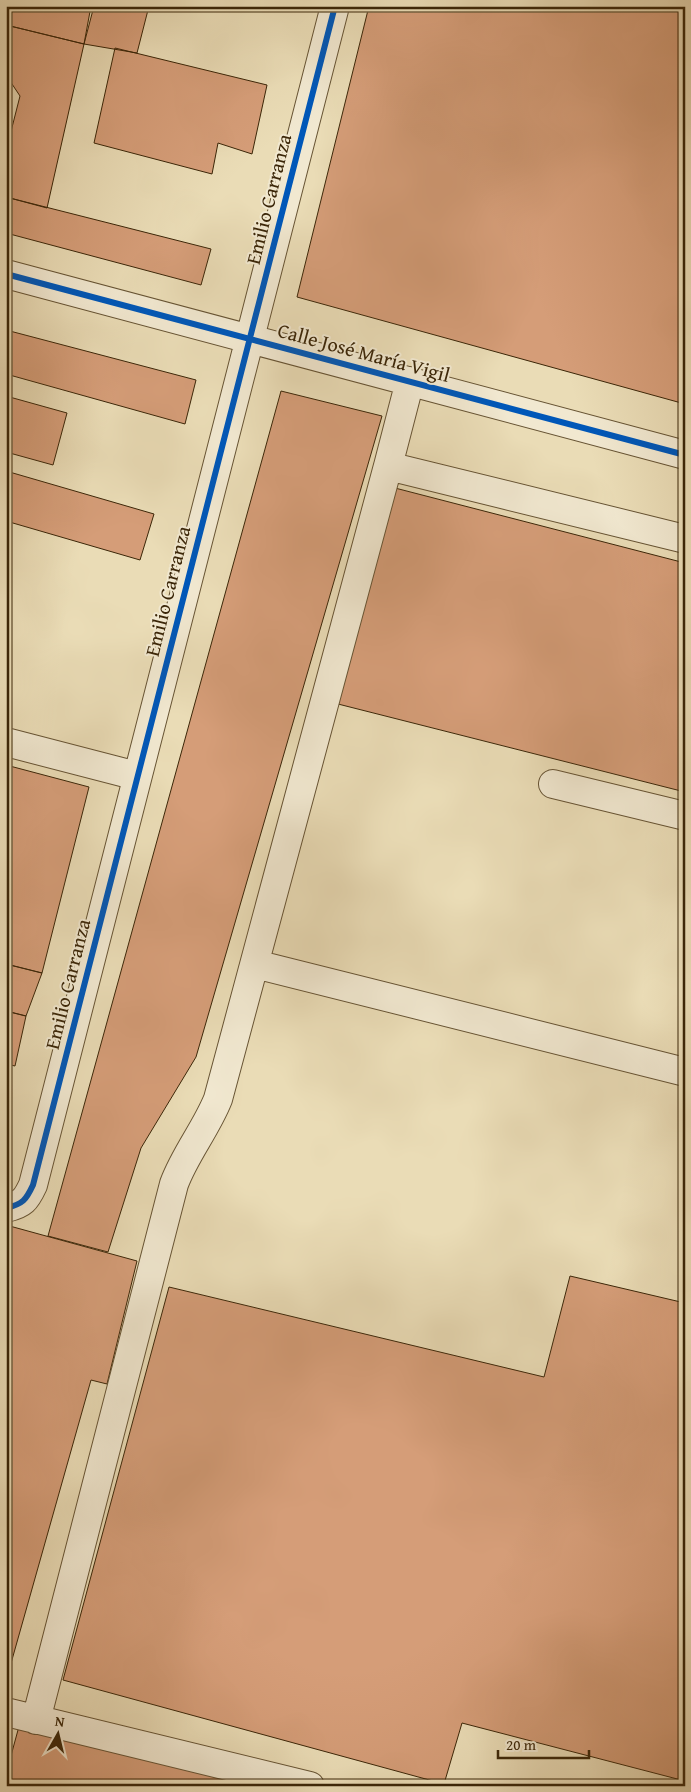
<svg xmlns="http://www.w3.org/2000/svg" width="691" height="1792" viewBox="0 0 691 1792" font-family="'Gentium Book Plus',serif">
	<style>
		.building { fill: #d59d78; stroke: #3b2608 }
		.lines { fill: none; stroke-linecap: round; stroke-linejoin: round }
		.minor-casing { stroke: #675434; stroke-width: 30 }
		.minor { stroke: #f1e8d0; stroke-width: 28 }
		.cycleway-casing { stroke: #f1e8d0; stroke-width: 9 }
		.cycleway { stroke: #0057b8; stroke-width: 6 }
		.labels { text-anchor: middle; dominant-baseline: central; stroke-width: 4; stroke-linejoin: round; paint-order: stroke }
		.street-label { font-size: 20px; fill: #3b2608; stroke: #f1e8d0 }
	</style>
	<rect width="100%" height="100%" fill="#eadcb6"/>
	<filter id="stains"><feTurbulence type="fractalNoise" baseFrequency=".004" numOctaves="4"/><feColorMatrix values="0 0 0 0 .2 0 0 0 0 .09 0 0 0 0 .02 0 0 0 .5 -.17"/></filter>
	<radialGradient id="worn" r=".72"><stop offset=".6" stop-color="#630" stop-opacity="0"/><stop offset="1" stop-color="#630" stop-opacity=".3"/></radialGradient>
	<!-- building -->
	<path class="building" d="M6,6H91L84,44L6,25Z
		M94,6H149L137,53L84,44Z
		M369,6L685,7V404L297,297Z
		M6,25L84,44L47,208L6,197V151L20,96L6,75Z
		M115,48L267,85L252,154L218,143L212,174L94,143Z
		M6,197L211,249L201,285L6,233Z
		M6,330L196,380L185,424L6,374Z
		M281,391L382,416L196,1057L141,1148L108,1252L48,1236Z
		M6,396L67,413L53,465L6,452Z
		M6,471L154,514L140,560L6,521Z
		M395,488L685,563V792L338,704Z
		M6,765L89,787L42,973L6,964Z
		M6,964L42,973L26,1016L6,1011Z
		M6,1011L26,1016L15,1066L6,1064Z
		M6,1225L137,1261L107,1384L91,1380L6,1681Z
		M570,1276L685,1303V1781L462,1723L444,1784L63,1680L169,1287L544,1377Z
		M21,1719L270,1786H6V1774Z"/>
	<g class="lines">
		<!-- minor casing -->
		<g class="minor-casing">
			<path id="minor" d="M6,274L685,455
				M388,466L410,381
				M6,742L137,776
				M553,784L685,816
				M255,964L685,1072
				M6,1208C23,1204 26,1200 33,1185L335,6
				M6,1712L310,1786
				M36,1720L174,1184C185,1154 206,1129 218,1099L388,466L685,539"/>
		</g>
		<!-- minor -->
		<use href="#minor" class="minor"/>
		<!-- cycleway casing -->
		<g class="cycleway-casing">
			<path id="cycleway" d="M6,274L685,455
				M6,1208C23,1204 26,1200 33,1185L335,6"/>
		</g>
		<!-- cycleway -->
		<use href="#cycleway" class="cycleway"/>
	</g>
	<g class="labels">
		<!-- street labels -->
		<g class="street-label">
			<text transform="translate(268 199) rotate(-76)">Emilio Carranza</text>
			<text transform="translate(364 352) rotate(15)">Calle José María Vigil</text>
			<text transform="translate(167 591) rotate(-76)">Emilio Carranza</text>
			<text transform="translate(67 984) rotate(-76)">Emilio Carranza</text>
		</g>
	</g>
	<!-- margin -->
	<rect width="691" height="1792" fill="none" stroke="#eadcb6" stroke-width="25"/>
	<rect x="8" y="8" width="676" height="1777" fill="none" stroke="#3b2608" stroke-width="2.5"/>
	<rect x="12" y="12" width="666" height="1767" fill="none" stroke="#3b2608"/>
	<!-- north arrow -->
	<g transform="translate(58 1734) rotate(8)" stroke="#f1e8d0" stroke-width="4" paint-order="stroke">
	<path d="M0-4L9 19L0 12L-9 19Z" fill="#3b2608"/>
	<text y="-8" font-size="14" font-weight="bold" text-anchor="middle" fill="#3b2608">N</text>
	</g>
	<!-- scale -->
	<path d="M498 1750v8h91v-8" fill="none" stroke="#3b2608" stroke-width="2.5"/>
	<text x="506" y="1750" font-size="15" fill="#3b2608" stroke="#f1e8d0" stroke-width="4" paint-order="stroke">20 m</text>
	<rect width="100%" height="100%" filter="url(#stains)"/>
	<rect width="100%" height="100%" fill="url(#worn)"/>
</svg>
